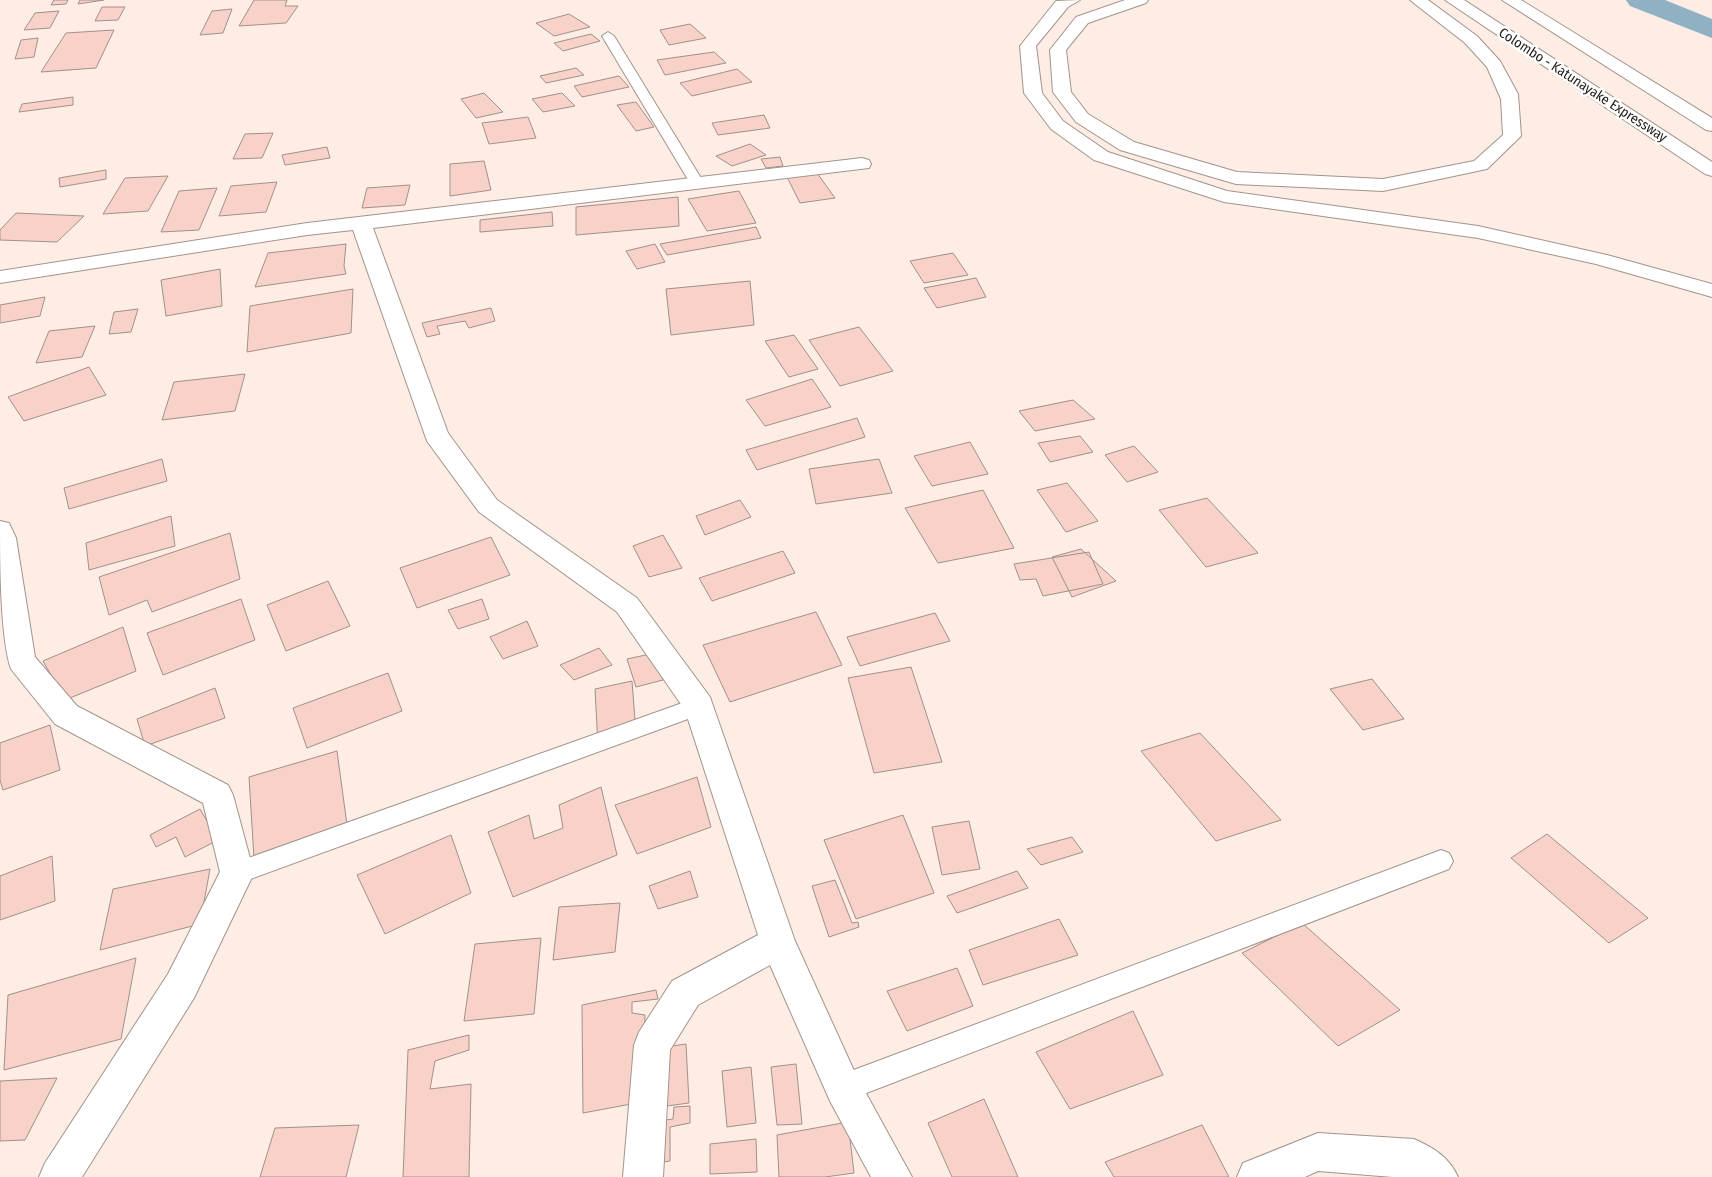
<svg xmlns="http://www.w3.org/2000/svg" width="1712" height="1177" viewBox="0 0 1712 1177" font-family="'Fira Sans Condensed',sans-serif">
	<style>
		.lines { fill: none; stroke-linecap: round; stroke-linejoin: round }
		.canal { fill: #90b0c3; fill-rule: evenodd }
		.building { fill: #f8d2c9; stroke: #a1908b }
		.service-casing { stroke: #a2948b; stroke-width: 2 }
		.minor-casing { stroke: #a2948b; stroke-width: 2 }
		.motorway-casing { stroke: #a2948b; stroke-width: 2 }
		.service { fill: #fff; fill-rule: evenodd }
		.minor { fill: #fff; fill-rule: evenodd }
		.motorway { fill: #fff; fill-rule: evenodd }
		.labels { text-anchor: middle; dominant-baseline: central; stroke-width: 5; stroke-linejoin: round; paint-order: stroke }
		.far-street-label { font-size: 14px; fill: #221d19; stroke: #fff }
	</style>
	<rect width="100%" height="100%" fill="#fdede4"/>
	<g class="lines">
		<!-- canal -->
		<path class="canal" d="M1626,0H1665L1712,19V38L1630,6Z"/>
	</g>
	<!-- building -->
	<path class="building" d="M54,0H68L66,4L51,5Z
		M80,0H104L78,4Z
		M254,0H287L285,6H298L286,23L239,26Z
		M102,7H125L118,20L95,21Z
		M232,9L223,33L200,35L212,11Z
		M59,11L50,28L24,30L35,13Z
		M569,14L590,27L554,36L536,23Z
		M690,24L706,38L669,45L660,30Z
		M114,30L96,68L41,72L66,33Z
		M591,34L600,41L563,51L554,43Z
		M38,38L34,57L15,59L21,40Z
		M714,52L726,63L665,75L657,60Z
		M576,68L584,75L546,83L540,76Z
		M737,69L752,82L692,96L680,83Z
		M619,76L629,87L582,97L574,86Z
		M484,93L503,112L476,118L461,99Z
		M562,93L575,106L543,112L532,99Z
		M73,97V105L19,112L22,104Z
		M636,102L654,127L636,131L617,105Z
		M764,115L770,128L718,135L712,123Z
		M528,117L536,138L489,144L482,123Z
		M273,133L262,158L233,159L245,134Z
		M750,144L766,155L732,166L716,156Z
		M327,147L330,158L285,165L282,155Z
		M780,157L783,166L766,168L761,159Z
		M484,161L491,190L450,196V164Z
		M106,170V179L60,187L59,178Z
		M817,173L835,198L800,203L787,177Z
		M168,176L148,211L103,214L125,178Z
		M277,182L266,212L219,216L231,186Z
		M410,185L405,205L362,208L367,188Z
		M217,188L199,230L161,232L179,191Z
		M739,191L756,223L707,231L688,199Z
		M678,197L679,226L576,235V207Z
		M552,212L553,226L480,232V220Z
		M16,213L84,216L57,242L0,240V230Z
		M756,227L761,238L667,255L660,244Z
		M346,244L344,266L346,274L255,287L268,253Z
		M655,244L665,262L637,269L626,251Z
		M953,253L968,275L924,283L910,261Z
		M220,269L222,306L166,316L161,280Z
		M976,278L986,297L937,308L924,288Z
		M750,281L754,325L671,335L666,289Z
		M353,289L351,333L247,352L250,306Z
		M45,297L40,316L0,323V305Z
		M491,308L495,321L469,328L465,321L437,326L440,334L427,337L422,323Z
		M138,309L131,332L109,334L114,312Z
		M95,326L82,357L36,363L49,331Z
		M859,327L893,371L840,386L809,340Z
		M794,335L818,369L789,377L765,341Z
		M89,367L106,395L24,421L8,397Z
		M245,374L235,411L162,420L174,382Z
		M812,379L831,407L765,426L746,400Z
		M1073,400L1095,419L1035,431L1019,411Z
		M857,418L865,437L757,470L746,450Z
		M1080,436L1093,452L1050,462L1038,443Z
		M970,442L988,474L932,486L914,456Z
		M1134,446L1158,472L1127,482L1105,455Z
		M162,459L167,481L69,509L64,488Z
		M879,459L892,493L816,504L809,469Z
		M1067,483L1098,521L1066,532L1037,490Z
		M983,490L1014,548L938,563L905,508Z
		M1207,498L1258,553L1206,567L1159,510Z
		M740,500L751,517L705,535L696,516Z
		M171,516L175,546L89,570L86,543Z
		M230,533L240,579L152,612L147,600L109,615L99,577Z
		M663,535L682,568L649,577L633,546Z
		M491,537L510,575L417,608L400,568Z
		M1081,549L1116,581L1072,597L1052,557Z
		M783,551L795,573L712,601L699,578Z
		M1089,552L1103,584L1043,596L1036,579L1020,580L1014,564Z
		M328,581L350,626L286,651L267,605Z
		M241,599L255,640L163,675L147,633Z
		M482,599L489,619L458,629L448,610Z
		M816,612L842,665L730,702L703,645Z
		M935,613L950,641L860,666L847,637Z
		M527,621L538,646L503,659L490,637Z
		M123,627L136,671L65,700L43,661Z
		M599,648L612,665L574,680L560,665Z
		M655,653L663,680L636,687L627,659Z
		M911,667L942,762L874,773L848,678Z
		M388,673L402,711L307,748L293,708Z
		M1372,679L1404,719L1363,730L1330,689Z
		M632,681L636,733L598,746L595,689Z
		M215,688L225,718L145,746L137,719Z
		M50,725L60,770L3,790L0,780V743Z
		M1200,733L1281,820L1216,841L1141,751Z
		M337,751L347,825L254,858L249,777Z
		M697,777L711,827L637,854L615,805Z
		M601,787L617,855L513,897L488,832L529,815L534,839L563,828L559,805Z
		M200,809L218,840L185,857L176,837L156,847L150,835Z
		M903,815L934,893L856,919L824,840Z
		M969,821L980,869L942,875L932,827Z
		M1547,834L1648,918L1609,943L1511,858Z
		M451,835L471,893L385,934L357,875Z
		M1072,837L1083,852L1041,865L1027,849Z
		M52,856L55,901L0,920V876Z
		M210,869L200,924L100,950L113,889Z
		M690,871L698,897L658,909L649,886Z
		M1017,871L1028,888L957,913L947,896Z
		M835,880L852,923L858,922L859,927L829,937L812,886Z
		M620,903L615,952L553,960L559,907Z
		M1059,919L1078,955L983,985L969,950Z
		M1302,923L1400,1010L1338,1046L1242,953Z
		M541,938L534,1014L464,1021L475,944Z
		M136,958L121,1039L4,1070L8,995Z
		M957,968L973,1006L907,1031L887,991Z
		M656,990L658,999L632,1002V1013L645,1015L642,1102L583,1113L582,1005Z
		M1133,1011L1163,1075L1070,1109L1036,1052Z
		M469,1035V1050L435,1061L430,1089L471,1084L469,1177H403L408,1050Z
		M686,1044L689,1103L659,1107L657,1048Z
		M796,1064L802,1124L777,1125L771,1067Z
		M751,1067L756,1123L727,1127L722,1071Z
		M57,1078L25,1140L0,1141V1081Z
		M984,1099L1018,1177H952L928,1123Z
		M690,1106V1123L670,1127V1161L656,1163V1121L673,1119L674,1107Z
		M848,1122L854,1173L825,1177H779L777,1135Z
		M359,1125L346,1177H260L275,1128Z
		M1202,1125L1229,1177H1114L1105,1162Z
		M756,1139L757,1172L710,1174V1144Z"/>
	<g class="lines">
		<!-- service casing -->
		<g class="service-casing">
			<path id="service" d="M608,32L614,36L704,183L702,186H692L690,183L602,36Z
				M699,697L707,700L710,706L707,712L237,884L228,881L225,873L228,865L237,862Z
				M1441,850L1449,853L1453,861L1449,869L843,1102L833,1098L829,1088L833,1078L843,1074Z"/>
		</g>
		<!-- minor casing -->
		<g class="minor-casing">
			<path id="minor" d="M862,158L869,160L871,164L869,168L373,228L448,433L497,500L637,598L710,697L795,941L856,1075L912,1177H871L830,1101L770,965L698,1005L670,1050L663,1177H623L634,1045L639,1032L672,981L758,935L685,710L617,612L479,512L427,441L353,230L307,235L0,283V271L307,223Z
				M0,521L9,523L16,538L35,657L77,706L228,785L233,795L254,873L194,998L82,1177H39L45,1163L168,974L220,872L203,803L55,724L11,669C0,638 0,558 0,521Z
				M1318,1133L1414,1139C1434,1148 1449,1157 1458,1177H1393L1318,1171L1305,1177H1237L1243,1163Z"/>
		</g>
		<!-- motorway casing -->
		<g class="motorway-casing">
			<path id="motorway" d="M1080,0L1068,7L1036,46L1042,93L1063,121L1108,152L1227,191L1478,226L1607,255L1712,284V297L1596,264L1478,238L1224,202L1094,160L1051,129L1024,93L1020,46L1056,1Z
				M1125,0H1148L1146,3L1088,23L1066,50L1071,92L1088,114L1134,142L1237,172L1383,179L1474,161L1503,135L1501,99L1487,67L1465,43L1410,0H1428L1477,36L1500,61L1518,94L1521,136L1487,169L1383,191L1236,184L1120,150L1076,122L1056,96L1053,92L1050,50L1076,17Z
				M1445,0H1464L1712,162V176L1705,174Z
				M1502,0H1521L1712,118V131L1706,130Z"/>
		</g>
		<!-- service -->
		<use href="#service" class="service"/>
		<!-- minor -->
		<use href="#minor" class="minor"/>
		<!-- motorway -->
		<use href="#motorway" class="motorway"/>
	</g>
	<g class="labels">
		<!-- far-street labels -->
		<g class="far-street-label">
			<text transform="translate(1583 85) rotate(33)">Colombo - Katunayake Expressway</text>
		</g>
	</g>
</svg>
